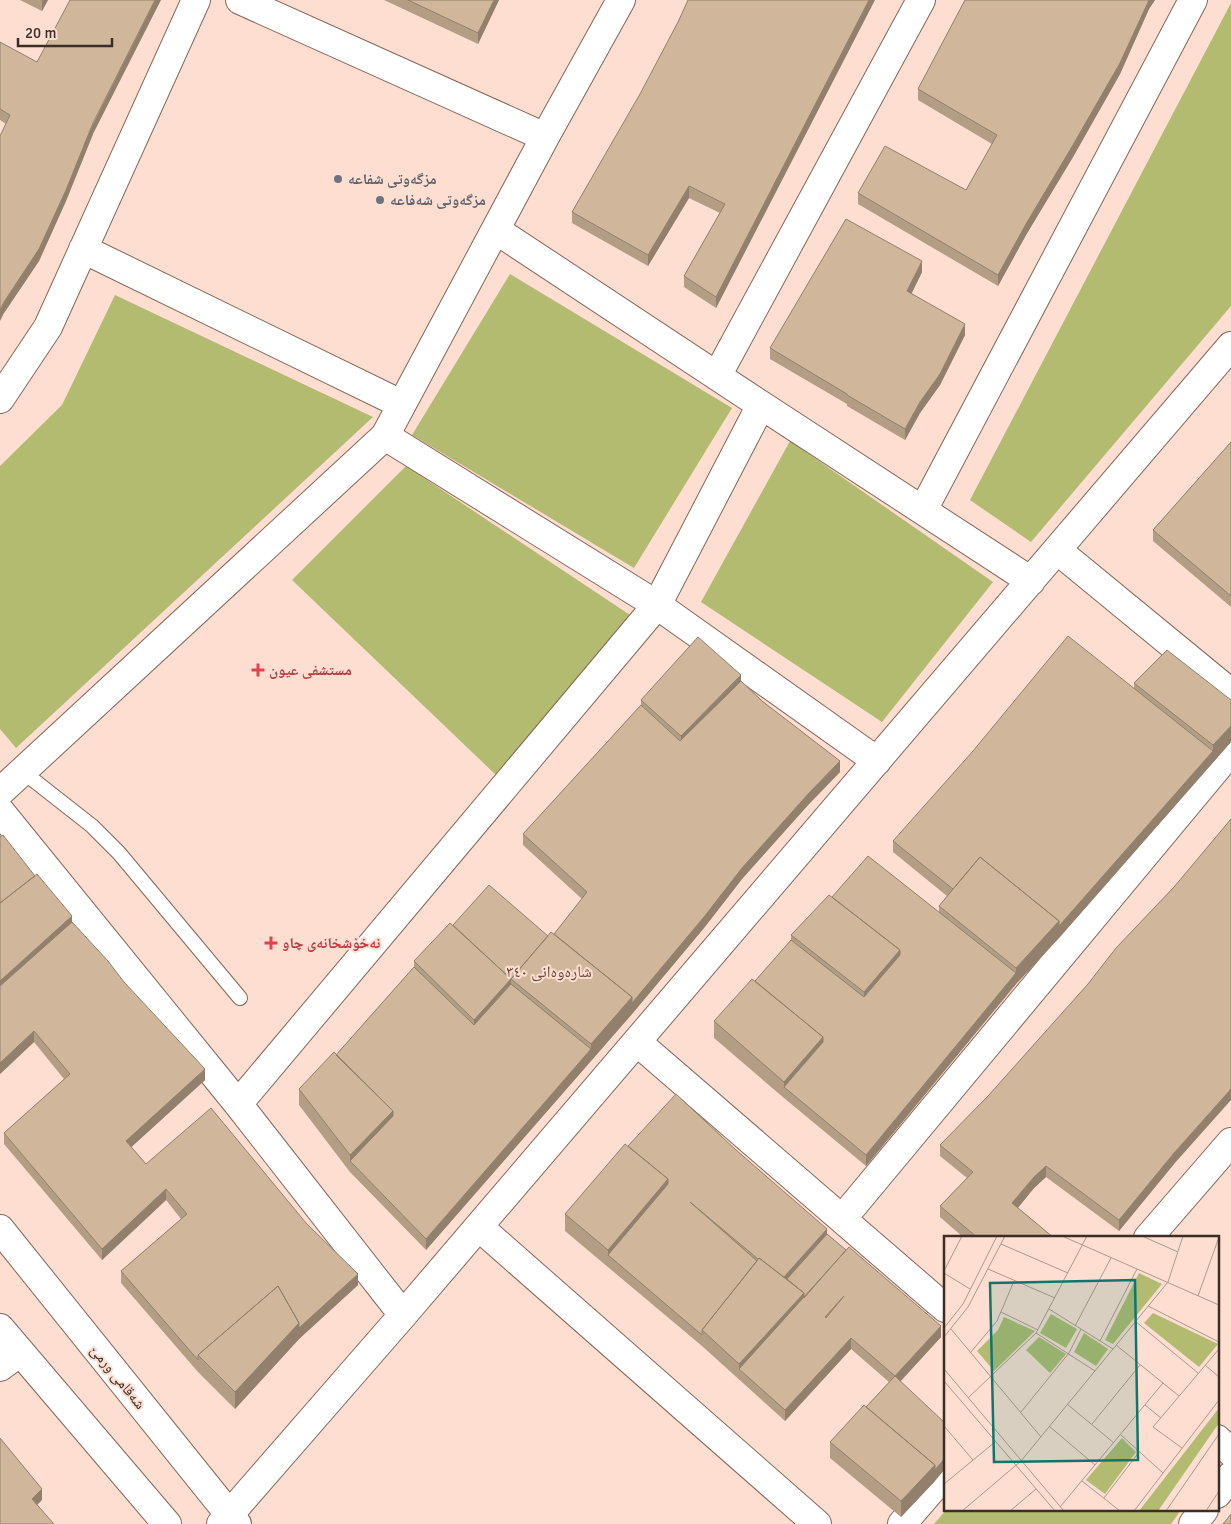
<svg xmlns="http://www.w3.org/2000/svg" width="1231" height="1524" viewBox="0 0 1231 1524" font-family="Signika,'Noto Naskh Arabic',sans-serif">
	<style>
		.green { fill: #b2bb70 }
		.lines { fill: none; stroke-linecap: round; stroke-linejoin: round }
		.lane-casing { stroke: #876658; stroke-width: 16 }
		.street-casing { stroke: #876658; stroke-width: 30 }
		.secondary-casing { stroke: #876658; stroke-width: 30 }
		.lane { stroke: #fff; stroke-width: 14 }
		.street { stroke: #fff; stroke-width: 28 }
		.secondary { stroke: #fff; stroke-width: 28 }
		.wall { fill: #b39d85 }
		.shaded-wall { fill: #92806c }
		.building { fill: #d0b79b; stroke: #92806c; fill-rule: evenodd }
		.worship-dot { fill: #6b7280; stroke: #fdded1; stroke-width: 2 }
		.health-dot { fill: #e0444e; stroke: #fdded1; stroke-width: 2 }
		.labels { text-anchor: middle; dominant-baseline: central; stroke-width: 4; stroke-linejoin: round; paint-order: stroke }
		.worship-label { font-size: 15px; font-weight: bold; fill: #5b616d; stroke: #fdded1; text-anchor: start }
		.health-label { font-size: 15px; font-weight: bold; fill: #be3a42; stroke: #fdded1; text-anchor: start }
		.street-label { font-size: 15px; fill: #3c2e27; stroke: #fdded1 }
		.neighbourhood-label { font-size: 16px; fill: #67473a; stroke: #fdded1 }
		.inset-road { fill: none; stroke: #b0988d; stroke-width: 1 }
		.view { fill: #0f766e; fill-opacity: 0.15; stroke: #0f766e; stroke-width: 2.5 }
		.inset-edge { fill: none; stroke: #3c2e27; stroke-width: 2.5 }
	</style>
	<rect width="100%" height="100%" fill="#fdded1"/>
	<!-- green -->
	<path class="green" d="M1231,3V306L1031,542L970,500Z
		M510,274L732,408L634,568L412,435Z
		M115,295L373,417L16,748L0,729V466L62,405Z
		M790,441L993,582L882,722L701,602Z
		M406,466L630,615L496,775L292,580Z
		M946,1510H1181L1171,1524H934Z"/>
	<g class="lines">
		<!-- lane casing -->
		<g class="lane-casing">
			<path id="lane" d="M22,771L92,826L119,853L240,998"/>
		</g>
		<!-- street casing -->
		<g class="street-casing">
			<path id="street" d="M240,0L545,137
				M496,230L761,405L1031,581
				M83,249L401,404
				M717,376L921,0
				M0,399L48,327L196,0
				M385,436L657,605L877,761
				M923,510L1193,0
				M1057,550L1231,693
				M0,792L385,436L545,137L621,0
				M0,811L238,1104L403,1315
				M637,1042L945,1308
				M238,1104L657,605L761,405
				M842,1219L1231,751
				M479,1227L817,1524
				M1148,1238L1231,1142
				M0,1367L20,1352
				M1217,1439L1231,1452
				M1217,1494L1231,1476
				M221,1524L403,1315L1231,346
				M902,1524L945,1474
				M1193,1524L1204,1510"/>
		</g>
		<!-- secondary casing -->
		<g class="secondary-casing">
			<path id="secondary" d="M0,1229L237,1524
				M0,1328L167,1524"/>
		</g>
		<!-- lane -->
		<use href="#lane" class="lane"/>
		<!-- street -->
		<use href="#street" class="street"/>
		<!-- secondary -->
		<use href="#secondary" class="secondary"/>
	</g>
	<!-- wall -->
	<path class="wall" d="M20,0H48L42,11Z
		M384,0H499L478,44Z
		M965,0H1155L1149,9L1120,74L1073,157L1026,235L998,286L858,204V193L966,190L992,144L918,100V89Z
		M0,42L93,134L66,201L39,261L4,313L6,124L0,120Z
		M850,47L716,308L684,287V276L720,213L689,198L648,266L572,223V212Z
		M922,272L911,294L965,335L940,385L920,413L905,440L847,406V404L770,359V348Z
		M1231,442V607L1153,541V530Z
		M741,681L840,772L809,804L742,879L704,928L632,1014L426,1250L350,1172L299,1105V1089L336,1055L414,967V961L548,936L554,934L582,899L523,845V834L641,705V700Z
		M1134,683L1231,700V742L1059,938L1016,984L866,1166L784,1098L714,1038V1021L755,981L791,940V935L832,897L939,912V906L947,896L893,852V841L1134,689Z
		M0,837L35,876L72,922L124,982L205,1080L131,1147L146,1164L358,1285L299,1339L235,1409L198,1372L121,1283V1271L181,1219L166,1200L102,1260L4,1144V1133L64,1079L34,1042L0,1074Z
		M940,1145L1174,1164L1119,1231L1046,1177L1034,1188L1018,1208L1054,1238H964L940,1217V1206L967,1178L940,1156Z
		M628,1146L736,1150L827,1234L941,1337L901,1381L935,1481L901,1517L830,1458V1442L866,1407L889,1382L851,1349L785,1421L702,1346L565,1231V1214Z"/>
	<!-- shaded-wall -->
	<path class="shaded-wall" d="M42,0H48L42,11Z
		M155,0H161L93,134L66,201L39,261L4,313L0,321V310Z
		M494,0H499L478,44V33Z
		M869,0H875L716,308V297Z
		M1149,0H1155L1149,9L1120,74L1073,157L1026,235L998,286V275Z
		M689,186V198L648,266V255Z
		M922,261V272L907,303V291Z
		M965,324V335L940,385L920,413L905,440V429Z
		M741,675V692L681,752V736Z
		M1231,726V742L1059,938L1016,984V968L1213,751V745Z
		M840,761V772L809,804L742,879L704,928L632,1014L426,1250V1239L591,1049V1044L742,868L809,793Z
		M72,916V933L0,998V981Z
		M900,950V966L864,1008V992Z
		M1016,973V984L866,1166V1155Z
		M511,979V995L474,1036V1020Z
		M34,1031V1042L0,1074V1063Z
		M823,1037V1053L784,1087V1082Z
		M205,1069V1080L126,1152V1141Z
		M1231,1089V1100L1174,1164L1119,1231V1220L1174,1153Z
		M393,1111V1127L350,1161V1155Z
		M1046,1166V1177L1034,1188L1012,1215V1203L1034,1177Z
		M668,1179V1195L608,1255V1250Z
		M166,1189V1200L102,1260V1249Z
		M827,1229V1240L784,1287L781,1279Z
		M358,1274V1285L299,1339V1328Z
		M804,1293V1303L739,1369V1381V1364Z
		M299,1323V1339L235,1409V1392Z
		M941,1326V1337L895,1387V1376Z
		M851,1338V1349L785,1421V1410Z
		M945,1458V1469L935,1481L901,1517V1501L935,1465Z
		M42,1489V1500L32,1510V1499Z"/>
	<!-- building -->
	<path class="building" d="M70,0H155L93,123L66,190L39,249L4,302L0,310V136L10,115L0,109V42L37,62Z
		M408,0H494L478,33Z
		M688,0H869L716,297L684,276L725,204L689,186L648,255L572,212L640,94L678,22Z
		M965,0H1149L1120,63L1073,145L1026,224L998,275L858,193L885,146L966,190L997,135L918,89Z
		M846,219L922,261L907,291L965,324L940,374L920,402L905,429L847,395V394L770,348Z
		M1231,442V596L1153,530Z
		M1068,636L1213,751L1059,926V921L980,857L953,889L893,841L973,751Z
		M698,637L741,675L681,736L641,700Z
		M1167,650L1231,700V726L1213,745L1134,683Z
		M741,681L762,701L840,761L809,793L742,868L704,917L632,1003V997L554,934L587,892L523,834L641,705L680,741Z
		M1231,819V1089L1174,1153L1119,1220L1046,1166L1034,1177L1012,1203L1054,1238H978L940,1206L973,1172L940,1145L988,1096L1088,984L1116,948L1174,887Z
		M3,835L35,876L0,903V837Z
		M868,856L1016,973L866,1155L784,1087L823,1042V1037L755,981L791,940L864,997L900,955V950L832,897Z
		M980,857L1059,921L1016,968L939,906Z
		M37,874L72,916L0,981V903Z
		M489,885L548,936L511,979L453,925Z
		M829,895L900,950L864,992L791,935Z
		M72,922L108,961L124,982L205,1069L126,1141L146,1164L211,1108L306,1223L358,1274L299,1328V1323L278,1286L198,1355V1360L121,1271L187,1214L166,1189L102,1249L4,1133L70,1074L34,1031L0,1063V986Z
		M450,923L511,979L551,932L632,997L591,1044L511,979L474,1020L414,961Z
		M414,967L474,1025L511,984L591,1049L426,1239L350,1161L393,1116V1111L336,1055Z
		M752,979L823,1037L784,1082L714,1021Z
		M334,1052L393,1111L350,1155L299,1089Z
		M676,1094L736,1150L827,1229L784,1277L759,1258L758,1259L690,1202L757,1261L702,1330V1335L608,1255L668,1184V1179L628,1146Z
		M625,1144L668,1179L608,1250L565,1214Z
		M827,1234L846,1250L804,1298V1293L787,1279Z
		M849,1247L941,1326L895,1376L945,1423V1458L935,1470V1465L866,1407L895,1376L851,1338L785,1410L739,1369ZM844,1296L826,1318L825,1317Z
		M759,1258L804,1293L739,1364L702,1330Z
		M278,1286L299,1323L235,1392L198,1355Z
		M864,1405L935,1465L901,1501L830,1442Z
		M0,1438L42,1489L32,1499L54,1524H0Z
		M1231,1514V1524H1223Z"/>
	<!-- markers -->
	<g class="worship-dot">
		<circle cx="338" cy="179" r="5"/>
		<circle cx="380" cy="200" r="5"/>
	</g>
	<g class="health-dot">
		<path d="M255.5 662.5h5v5h5v5h-5v5h-5v-5h-5v-5h5z"/>
		<path d="M268.5 935.5h5v5h5v5h-5v5h-5v-5h-5v-5h5z"/>
	</g>
	<g class="labels">
		<!-- worship labels -->
		<g class="worship-label">
			<text x="348" y="179">مزگەوتی شفاعە</text>
			<text x="390" y="200">مزگەوتی شەفاعە</text>
		</g>
		<!-- health labels -->
		<g class="health-label">
			<text x="269" y="670">مستشفى عيون</text>
			<text x="282" y="943">نەخۆشخانەی چاو</text>
		</g>
		<!-- street labels -->
		<g class="street-label">
			<text transform="translate(118 1377) rotate(51)">شەقامی ورمێ</text>
		</g>
		<!-- neighbourhood labels -->
		<g class="neighbourhood-label">
			<text x="549" y="972">شارەوەانی ٣٤٠</text>
		</g>
	</g>
	<!-- overview -->
	<g transform="translate(944 1236)">
		<rect width="275" height="275" fill="#fdded1"/>
		<path d="M195,37L218,48L169,108L161,104ZM209,77L274,108L255,131L200,87ZM107,78L133,93L122,112L96,97ZM60,81L91,95L50,135L33,115L54,94ZM140,97L164,113L152,130L130,116ZM95,101L122,118L106,137L82,114ZM275,172V187L214,275H195ZM178,202L192,216L161,258L142,244Z" fill="#b2bb70"/>
		<path class="inset-road" d="M118,0L275,69M198,0L234,16M57,8L124,37M44,33L111,62M0,35L18,0M0,37L26,53M254,60L275,1M204,70L275,106M105,73L169,113M57,76L94,94M191,85L254,137M131,90L167,22M0,92L19,68L53,0M7,93L97,201M92,97L151,135M0,101L24,71L61,0M156,105L193,33M172,109L235,160M26,117L53,85L70,45M261,129L275,141M0,133L120,275M0,145L111,275M24,162L92,97L143,0M123,168L170,207M201,169L217,182M77,176L125,117L137,93M148,188L196,129M0,190L29,224M105,190L151,229M177,199L219,237M238,212L209,191L275,113M138,245L176,275M0,248L51,206M160,262L195,216M116,271L219,147M18,275L77,225L224,46L239,0M66,275L92,253M190,275L275,164M222,275L275,198M262,275L275,255"/>
		<path class="view" d="M191,44L194,224L50,226L46,47Z"/>
		<rect width="275" height="275" class="inset-edge"/>
	</g>
	<!-- scale -->
	<path d="M18 38v8h94v-8" fill="none" stroke="#3c2e27" stroke-width="2.5"/>
	<text x="25" y="38" font-size="15" fill="#3c2e27" stroke="#fdded1" stroke-width="4" paint-order="stroke">20 m</text>
</svg>
